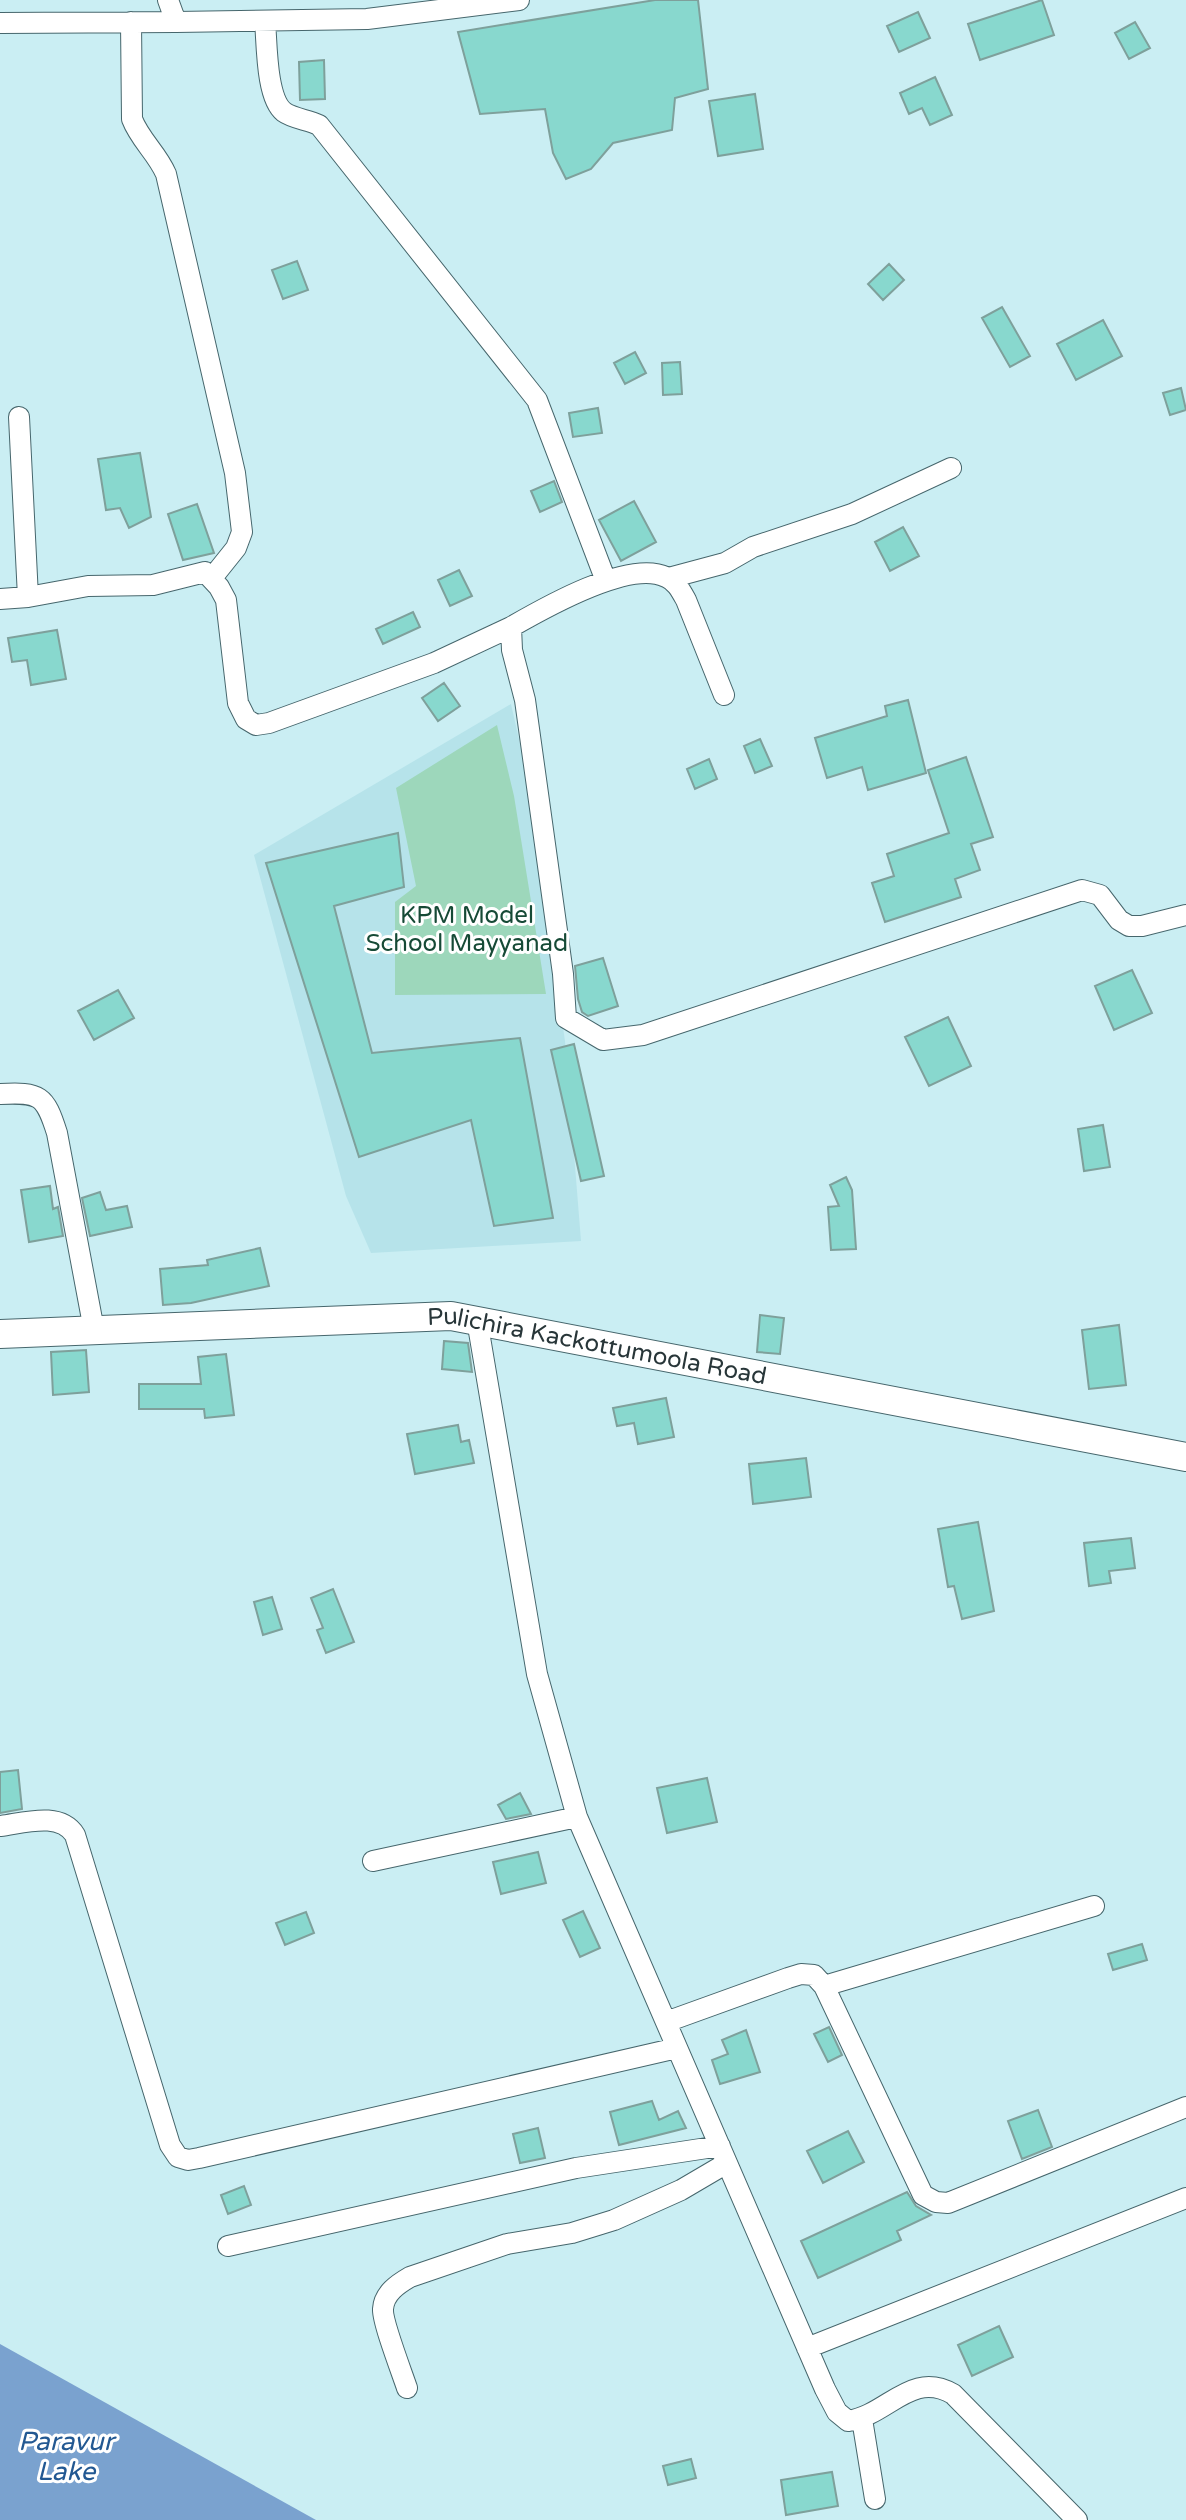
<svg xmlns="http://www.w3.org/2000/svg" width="1186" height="2520" viewBox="0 0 1186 2520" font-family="'Varela Round',sans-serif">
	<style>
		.built { fill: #b6e3ea }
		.green { fill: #9dd7bb }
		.water { fill: #7aa2cf }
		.building { fill: #88d8ce; stroke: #7ea09b; stroke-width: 2 }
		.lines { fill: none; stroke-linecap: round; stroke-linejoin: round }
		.street-casing { stroke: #46666c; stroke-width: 22 }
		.secondary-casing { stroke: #46666c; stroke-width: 30 }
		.street { stroke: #fff; stroke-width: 20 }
		.secondary { stroke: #fff; stroke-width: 28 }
		.labels { text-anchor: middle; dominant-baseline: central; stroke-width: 6; stroke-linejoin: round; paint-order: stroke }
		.park-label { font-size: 24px; fill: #164a36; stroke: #fff }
		.street-label { font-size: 24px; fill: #283639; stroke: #fff }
		.water-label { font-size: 26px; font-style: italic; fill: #225892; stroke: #fff }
	</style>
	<rect width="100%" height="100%" fill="#caeef3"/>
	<!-- built -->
	<path class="built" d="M511,704L523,757L565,1041L581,1241L371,1253L346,1196L254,855Z"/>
	<!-- green -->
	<path class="green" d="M497,725L514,796L546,994L395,995V902L416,886L396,788Z"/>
	<!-- water -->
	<path class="water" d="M0,2344L316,2520H0Z"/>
	<!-- building -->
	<path class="building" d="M655,0H698L708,89L675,98L672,130L613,143L591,169L566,179L553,153L545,109L480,114L458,32Z
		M1042,0L1054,35L980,60L968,24Z
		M918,12L930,38L899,52L887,26Z
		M1135,22L1150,48L1129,59L1115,33Z
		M324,60L325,99L300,100L299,62Z
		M935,77L952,115L930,125L922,108L909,114L900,93Z
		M755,94L763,149L718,156L709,101Z
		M297,261L308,290L283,299L272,270Z
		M889,264L904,280L883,300L868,284Z
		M1002,307L1030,356L1010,367L982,318Z
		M1103,320L1122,356L1076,380L1057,344Z
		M635,352L646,373L625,384L614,363Z
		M680,362L682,394L663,395L662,363Z
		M1181,388L1186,410L1170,415L1163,393Z
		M598,408L602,433L573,437L569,413Z
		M140,453L151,517L129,528L120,508L106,510L98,459Z
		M554,481L562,502L540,512L531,491Z
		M634,501L656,542L621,561L599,520Z
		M197,504L214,553L183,560L168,514Z
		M903,527L919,556L890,571L875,542Z
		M459,570L472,596L450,606L438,580Z
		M413,612L420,627L383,644L376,629Z
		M57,630L66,679L31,685L27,660L12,662L8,638Z
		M444,683L460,706L438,721L422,698Z
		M908,700L926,773L868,790L862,767L827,778L815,738L887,716L885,706Z
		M760,739L772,766L755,773L744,746Z
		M966,757L993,837L971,844L980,870L955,879L961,897L885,922L872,883L894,876L887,854L949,833L928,770Z
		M709,759L717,779L695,789L687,769Z
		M398,833L404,887L334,906L372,1053L520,1038L553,1218L494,1226L471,1120L359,1157L266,863Z
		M603,958L618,1006L588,1016L582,1012L578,999L575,966Z
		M1132,970L1152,1013L1114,1030L1095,986Z
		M118,990L134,1018L94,1040L78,1011Z
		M948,1017L971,1066L929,1086L905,1037Z
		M574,1044L604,1176L581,1181L551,1050Z
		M1103,1125L1110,1167L1084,1171L1078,1129Z
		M846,1177L852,1190L856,1249L831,1250L828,1207L839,1206L830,1185Z
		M50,1186L53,1209L58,1207L63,1236L29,1242L21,1190Z
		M100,1192L106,1210L127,1206L132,1227L90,1236L82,1198Z
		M260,1248L269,1286L191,1303L163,1305L160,1269L208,1265L207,1260Z
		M760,1315L784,1318L780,1354L757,1352Z
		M1119,1325L1126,1385L1089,1389L1082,1330Z
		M444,1341L468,1343L472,1372L442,1369Z
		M86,1350L89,1392L53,1395L51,1352Z
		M226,1354L234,1415L205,1418L204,1409H139V1384H201L198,1357Z
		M666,1398L674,1437L638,1444L634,1423L617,1426L613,1408Z
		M458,1425L461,1442L469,1440L474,1463L415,1474L407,1434Z
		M806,1458L811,1497L753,1504L749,1464Z
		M978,1522L994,1611L962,1619L954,1586L948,1587L938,1529Z
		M1131,1538L1135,1568L1109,1571L1111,1583L1089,1586L1084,1543Z
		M333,1589L354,1642L326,1653L317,1630L323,1628L311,1598Z
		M272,1597L282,1629L263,1635L254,1602Z
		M18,1770L22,1809L0,1813V1772Z
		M707,1778L717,1822L667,1833L657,1788Z
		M520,1793L531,1814L506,1819L498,1805Z
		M538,1852L546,1883L501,1894L493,1862Z
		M583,1911L600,1948L580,1957L563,1920Z
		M306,1912L314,1933L285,1945L276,1923Z
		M1142,1944L1147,1960L1113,1970L1108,1954Z
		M829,2027L842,2055L828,2062L814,2034Z
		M746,2030L760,2072L720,2084L712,2060L728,2054L722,2040Z
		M652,2101L659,2120L678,2111L686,2128L619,2145L610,2112Z
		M1038,2110L1052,2147L1022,2159L1008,2121Z
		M538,2128L545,2158L520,2163L513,2134Z
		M848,2131L864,2162L823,2183L807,2151Z
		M244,2186L251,2205L228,2214L221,2195Z
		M907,2192L916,2206L931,2215L897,2231L901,2240L818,2278L801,2241Z
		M999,2326L1013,2357L972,2376L958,2345Z
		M691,2459L696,2478L668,2485L663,2466Z
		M832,2472L838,2506L786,2515L781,2480Z"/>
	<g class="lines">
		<!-- street casing -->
		<g class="street-casing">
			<path id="street" d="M168,0L176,22L367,19L519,0
				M265,21C267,43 266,98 284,112C292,118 308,120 319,125L537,400L606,581
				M131,22L132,119C140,140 157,153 166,174L235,473L242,532L236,548L212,578
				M0,23L176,22
				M19,417L28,597
				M669,578L725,563L753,547L852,514L951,468
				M0,599L28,597L88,586L153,585L205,572L219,587L226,600L238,703L246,719L256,725L269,723L434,663L511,627L512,650L525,700L563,974L566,1018L603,1040L643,1035L1082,890L1100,895L1119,920L1129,926H1142L1186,915
				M511,627C544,608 629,559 666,577C676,581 681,591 686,600L724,695
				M0,1094C40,1092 45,1095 57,1133L94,1330
				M477,1320L537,1674L577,1817L825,2389L837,2412L848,2421C888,2415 911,2370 953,2394L1077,2520
				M0,1826C24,1823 60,1811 75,1835L170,2145L178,2157L188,2160L199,2158L677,2048
				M373,1861L577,1817
				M824,1986L1094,1906
				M666,2022L788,1978L801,1974L814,1975L824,1986L923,2195L936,2202L948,2203L1186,2107
				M228,2246L576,2168L720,2146
				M807,2348L1186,2198
				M407,2388C402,2373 382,2321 383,2309C384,2293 398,2284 410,2277L507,2244L572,2233L614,2220L681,2190L727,2163
				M862,2419L875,2499"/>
		</g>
		<!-- secondary casing -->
		<g class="secondary-casing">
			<g id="secondary">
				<path id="s1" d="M0,1334L451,1316L1186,1457"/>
			</g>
		</g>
		<!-- street -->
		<use href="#street" class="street"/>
		<!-- secondary -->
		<use href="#secondary" class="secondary"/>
	</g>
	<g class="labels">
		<!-- park labels -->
		<g class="park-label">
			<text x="467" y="915">KPM Model<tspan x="467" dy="28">School Mayyanad</tspan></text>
		</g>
		<!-- street labels -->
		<g class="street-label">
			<text stroke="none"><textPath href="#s1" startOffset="600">Pulichira Kackottumoola Road</textPath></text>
		</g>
		<!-- water labels -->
		<g class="water-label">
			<text x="66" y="2441">Paravur<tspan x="66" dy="30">Lake</tspan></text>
		</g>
	</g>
</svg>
